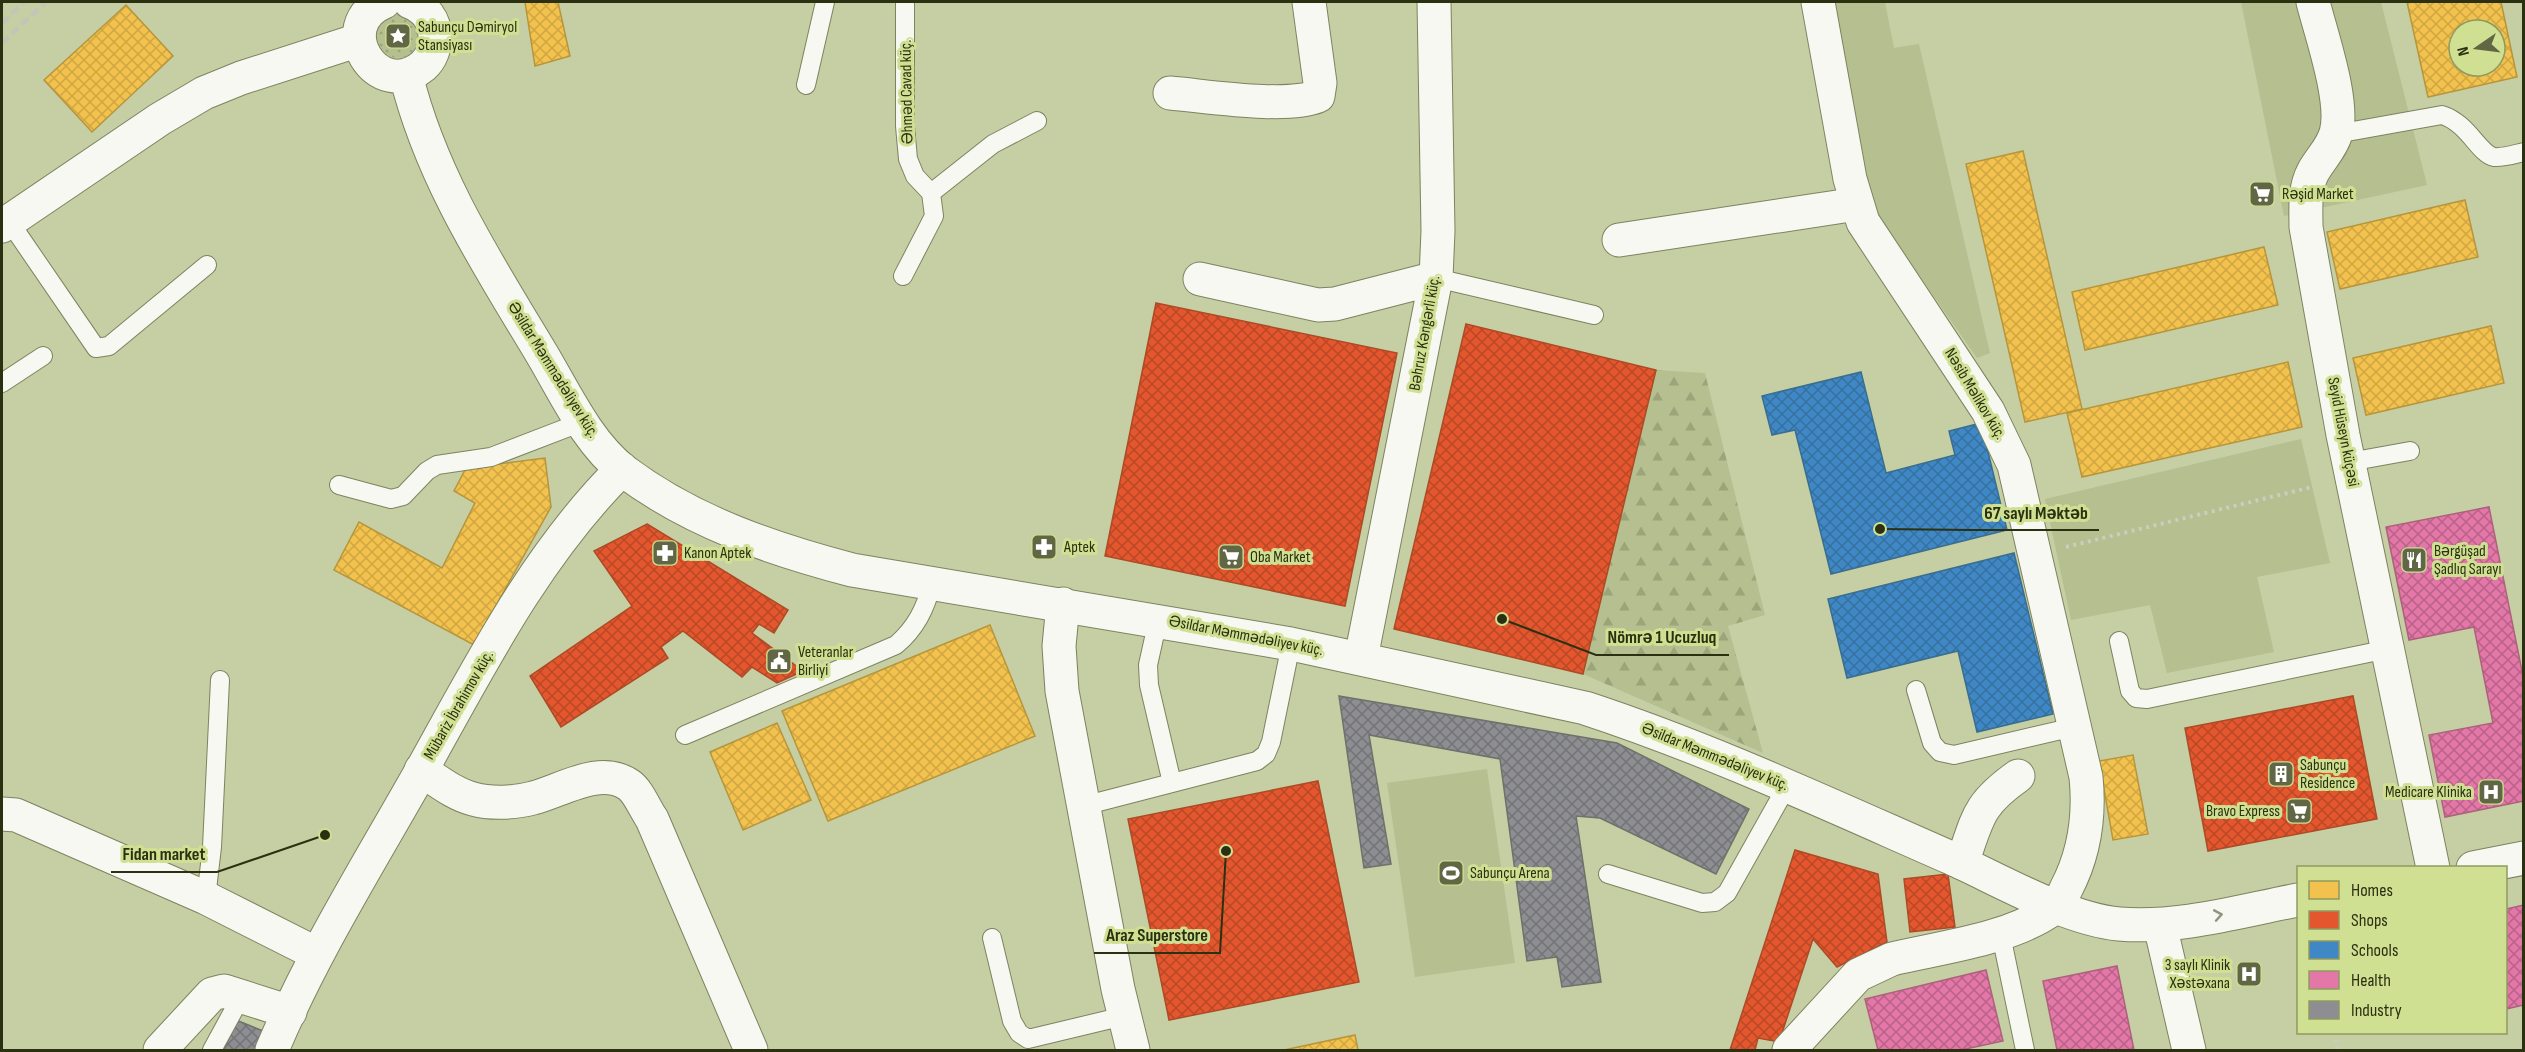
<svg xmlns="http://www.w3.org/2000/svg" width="2525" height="1052" viewBox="0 0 2525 1052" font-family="'Sofia Sans Condensed',sans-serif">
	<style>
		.grass { fill: url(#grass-dots) }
		.forest { fill: url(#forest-firs) }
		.green { fill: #b5bf8f }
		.homes { fill: url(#homes-cross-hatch); stroke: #b6963b; stroke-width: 1.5; fill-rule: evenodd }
		.shops { fill: url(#shops-cross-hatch); stroke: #ac4b25; stroke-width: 1.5 }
		.schools { fill: url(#schools-cross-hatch); stroke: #396e8f; stroke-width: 1.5 }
		.health { fill: url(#health-cross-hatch); stroke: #ac627a; stroke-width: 1.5 }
		.industry { fill: url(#industry-cross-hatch); stroke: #6f716b; stroke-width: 1.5 }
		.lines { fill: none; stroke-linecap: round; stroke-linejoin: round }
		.service-casing { stroke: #7d8360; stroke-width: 20 }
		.minor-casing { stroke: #7d8360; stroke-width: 35 }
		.tertiary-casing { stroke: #7d8360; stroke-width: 35 }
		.path { stroke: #cacdbf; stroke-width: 4; stroke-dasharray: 3 4.5; stroke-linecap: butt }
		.service { stroke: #f6f8f1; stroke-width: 18 }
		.minor { stroke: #f6f8f1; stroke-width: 33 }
		.tertiary { stroke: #f6f8f1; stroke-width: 33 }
		.rail { stroke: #c2c5b8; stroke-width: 4.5; stroke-dasharray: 9 4.5; stroke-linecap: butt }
		.oneway { stroke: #909480 }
		.labels { text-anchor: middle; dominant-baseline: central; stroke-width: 6; stroke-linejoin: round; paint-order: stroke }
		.poi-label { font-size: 16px; fill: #2a3010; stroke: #d0e093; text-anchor: start }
		.street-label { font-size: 16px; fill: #2a3010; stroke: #d0e093 }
		.leader { fill: none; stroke: #2a3010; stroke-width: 2 }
		.callout-dot { fill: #2a3010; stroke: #d0e093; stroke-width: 2 }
		.callout-label { font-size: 18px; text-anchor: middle; font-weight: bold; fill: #2a3010; stroke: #d0e093; stroke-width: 6; stroke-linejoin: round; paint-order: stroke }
	</style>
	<defs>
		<pattern id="grass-dots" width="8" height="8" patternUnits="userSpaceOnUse" patternTransform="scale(1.5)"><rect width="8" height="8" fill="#b5bf8f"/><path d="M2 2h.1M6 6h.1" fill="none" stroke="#9ca47a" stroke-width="1.8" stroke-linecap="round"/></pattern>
		<pattern id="forest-firs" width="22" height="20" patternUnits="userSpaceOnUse" patternTransform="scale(1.5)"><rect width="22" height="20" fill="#b5bf8f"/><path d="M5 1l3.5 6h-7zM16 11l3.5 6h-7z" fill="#9ca47a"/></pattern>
		<pattern id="homes-cross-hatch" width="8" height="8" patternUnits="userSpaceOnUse" patternTransform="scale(1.5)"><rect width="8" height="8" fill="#f2c14e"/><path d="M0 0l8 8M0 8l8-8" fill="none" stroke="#d0a643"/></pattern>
		<pattern id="shops-cross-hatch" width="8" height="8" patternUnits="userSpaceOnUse" patternTransform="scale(1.5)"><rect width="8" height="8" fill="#e4572e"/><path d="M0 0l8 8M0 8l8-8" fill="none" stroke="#b94826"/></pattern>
		<pattern id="schools-cross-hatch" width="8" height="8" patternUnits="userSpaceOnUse" patternTransform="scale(1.5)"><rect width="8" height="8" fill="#3f88c5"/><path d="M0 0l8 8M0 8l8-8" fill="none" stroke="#35709f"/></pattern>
		<pattern id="health-cross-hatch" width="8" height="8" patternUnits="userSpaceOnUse" patternTransform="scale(1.5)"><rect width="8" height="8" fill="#e377a8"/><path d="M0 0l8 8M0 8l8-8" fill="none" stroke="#b86287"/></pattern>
		<pattern id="industry-cross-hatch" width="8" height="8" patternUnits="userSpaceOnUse" patternTransform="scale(1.5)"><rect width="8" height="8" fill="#8d8d92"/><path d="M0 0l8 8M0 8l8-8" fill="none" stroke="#737476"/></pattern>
	</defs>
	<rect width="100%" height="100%" fill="#c6cea4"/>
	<!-- grass -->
	<path class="grass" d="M376 36a22 22 0 1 1 44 0a22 22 0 1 1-44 0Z"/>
	<!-- forest -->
	<path class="forest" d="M1656,370L1705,373L1765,615L1728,626L1763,753L1583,674Z"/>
	<!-- green -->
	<path class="green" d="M1835,2H1885L1894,48L1919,44L1990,353L1977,358L1869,204Z
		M2241,2H2381L2427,185L2284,216Z
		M2301,439L2330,563L2257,577L2274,652L2167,673L2150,605L2071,620L2045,499Z
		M1487,769L1515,963L1415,977L1387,783Z"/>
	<!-- homes -->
	<path class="homes" d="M525,2H558L570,56L535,66Z
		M2407,2H2501L2517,77L2428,97ZM2459,30H2495V66H2459Z
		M126,5L173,56L92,132L44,80Z
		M2023,151L2082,409L2025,422L1966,164Z
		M2465,200L2478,257L2340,289L2327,232Z
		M2264,247L2278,305L2085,350L2072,292Z
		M2491,326L2504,383L2366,415L2353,358Z
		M2288,362L2302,427L2082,477L2067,413Z
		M545,458L551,507L474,645L334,570L359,522L442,568L475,503L454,491L466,468Z
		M990,625L1035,736L828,821L782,711Z
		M777,723L811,800L743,830L710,752Z
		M2133,755L2148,834L2113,840L2099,761Z
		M1355,1035L1358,1050H1284Z"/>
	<!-- shops -->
	<path class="shops" d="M1156,303L1397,353L1345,606L1105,556Z
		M1466,324L1656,370L1583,674L1394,629Z
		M647,524L788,610L774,633L759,624L752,633L803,671L777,683L752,667L742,677L683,631L661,647L668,658L561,727L530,676L632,606L594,551Z
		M2353,696L2377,819L2208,851L2185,728Z
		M1318,781L1359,982L1169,1020L1128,819Z
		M1795,850L1878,874L1887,942L1837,967L1813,939L1779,1042L1758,1038L1755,1050H1730Z
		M1948,874L1955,927L1910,932L1904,879Z"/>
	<!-- schools -->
	<path class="schools" d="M1861,372L1886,473L1955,455L1949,431L1981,423L2007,530L1831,574L1795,430L1772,435L1762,396Z
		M2014,553L2053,714L1977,732L1958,651L1847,678L1828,599Z"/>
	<!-- health -->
	<path class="health" d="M2489,507L2524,681V801L2445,817L2429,735L2493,723L2474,627L2409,640L2386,527Z
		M2524,905V1005L2506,1009V909Z
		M2117,966L2134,1050H2057L2043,981Z
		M1986,970L2003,1041L1961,1050H1878L1865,999Z"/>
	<!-- industry -->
	<path class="industry" d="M1339,696L1617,743L1749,809L1716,874L1600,818L1576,816L1601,982L1562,987L1557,957L1527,961L1500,759L1369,735L1391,864L1364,868Z
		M236,1020L263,1031L256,1050H224Z"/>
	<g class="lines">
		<!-- service casing -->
		<g class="service-casing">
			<path id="service" d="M806,85L825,2
				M2336,134L2442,115C2468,123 2479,154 2494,157C2503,158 2515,154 2524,152
				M931,193L993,144L1037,121
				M9,221L96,348L109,346L207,265
				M903,276L934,216L931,193L915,176L908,159L905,126V2
				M1436,278L1594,315
				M2,383L43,356
				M2349,462L2410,451
				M339,485L391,499L403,496L427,471L437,465L491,457L582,422
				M1158,620L1148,665L1149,685L1172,783
				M2119,641L2130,691L2136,698L2147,699L2388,649
				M1916,690L1932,743L1940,752L1954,755L2074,727
				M685,735L896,645C916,628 925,609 932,584
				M1083,806L1257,761L1266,754L1271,742L1291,644
				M1608,874L1702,903L1715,902L1727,893L1787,786
				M206,898L212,847L220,680
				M2001,935L2025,1050
				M992,938L1012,1021L1019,1033L1028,1039L1124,1016
				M212,1050L242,995"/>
		</g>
		<!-- minor casing -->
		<g class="minor-casing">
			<path id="minor" d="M2313,2C2321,34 2345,102 2336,133C2332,148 2320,159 2313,172C2304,189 2306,208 2306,227L2343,435L2433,868
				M1170,93C1207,96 1286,109 1318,96L1320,83L1309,2
				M1619,240L1857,204
				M1200,279L1318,305L1335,304L1436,278
				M1063,604L1059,646L1062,691L1118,989L1133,1050
				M1361,658L1436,278L1438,231L1434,2
				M421,770C438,781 454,794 473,799C491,804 515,803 533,798C561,791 600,765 629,785C638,791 645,809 652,819L751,1050
				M2,814L16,815L206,898L317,954
				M1962,863C1978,818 1977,805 2018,776
				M160,1050L212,994L224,991L290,1012
				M1789,1050L1858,975L1892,959C1943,947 2012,939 2054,908C2060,904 2063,895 2066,889C2085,853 2090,817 2086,777L2014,465L1988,411L1863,222L1850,179L1818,2"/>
		</g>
		<!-- tertiary casing -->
		<g class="tertiary-casing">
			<path id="tertiary" d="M384,2C329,25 377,104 423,66C431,59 435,48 435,37C435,20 425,8 410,2
				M406,75C431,178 489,266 543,356C566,395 588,443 624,471C692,522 772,549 852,570L1291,644L1585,708C1710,749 1830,805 1951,858C2000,880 2066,919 2119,924C2179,929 2240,911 2298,900
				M2,226L160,119L204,93L241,78L359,40
				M2473,868L2524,858
				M2160,925L2189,1050
				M272,1050C311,957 365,870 415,782C475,675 533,557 622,469"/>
		</g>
		<!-- path -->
		<path class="path" d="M2066,547L2312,487
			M2335,1032L2338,1050"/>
		<!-- service -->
		<use href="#service" class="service"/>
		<!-- minor -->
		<use href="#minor" class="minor"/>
		<!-- tertiary -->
		<use href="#tertiary" class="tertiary"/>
		<!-- rail -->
		<path class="rail" d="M2,23L24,2
			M2,43L46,2"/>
	</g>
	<!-- one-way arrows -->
	<defs><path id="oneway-chevron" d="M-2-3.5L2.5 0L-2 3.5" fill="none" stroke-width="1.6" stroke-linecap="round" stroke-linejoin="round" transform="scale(1.5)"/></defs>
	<use class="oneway" href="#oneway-chevron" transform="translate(2218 915) rotate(-10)"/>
	<!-- icons -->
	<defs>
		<g id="sight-square" transform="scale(1.35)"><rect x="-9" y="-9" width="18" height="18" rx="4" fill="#616744" stroke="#d0e093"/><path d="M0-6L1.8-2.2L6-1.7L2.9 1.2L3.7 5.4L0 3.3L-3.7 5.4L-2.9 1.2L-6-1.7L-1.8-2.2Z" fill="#fff"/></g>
		<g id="supermarket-square" transform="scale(1.35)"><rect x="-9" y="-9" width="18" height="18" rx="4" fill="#616744" stroke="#d0e093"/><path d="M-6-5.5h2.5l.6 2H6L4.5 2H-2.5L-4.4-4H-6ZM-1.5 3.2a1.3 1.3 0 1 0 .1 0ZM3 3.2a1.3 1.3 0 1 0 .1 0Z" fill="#fff"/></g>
		<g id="pharmacy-square" transform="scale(1.35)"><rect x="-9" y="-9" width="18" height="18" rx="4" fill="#616744" stroke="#d0e093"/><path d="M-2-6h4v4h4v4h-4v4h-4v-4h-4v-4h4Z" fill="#fff"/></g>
		<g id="restaurant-square" transform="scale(1.35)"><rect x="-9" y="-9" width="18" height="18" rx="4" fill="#616744" stroke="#d0e093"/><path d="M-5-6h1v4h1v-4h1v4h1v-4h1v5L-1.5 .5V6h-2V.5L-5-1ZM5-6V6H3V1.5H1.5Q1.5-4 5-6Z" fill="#fff"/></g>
		<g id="civic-square" transform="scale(1.35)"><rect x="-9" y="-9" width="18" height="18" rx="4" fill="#616744" stroke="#d0e093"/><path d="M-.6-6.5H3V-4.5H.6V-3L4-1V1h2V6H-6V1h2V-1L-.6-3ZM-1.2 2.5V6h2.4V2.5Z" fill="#fff"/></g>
		<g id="building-square" transform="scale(1.35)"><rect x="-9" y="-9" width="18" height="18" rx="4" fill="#616744" stroke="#d0e093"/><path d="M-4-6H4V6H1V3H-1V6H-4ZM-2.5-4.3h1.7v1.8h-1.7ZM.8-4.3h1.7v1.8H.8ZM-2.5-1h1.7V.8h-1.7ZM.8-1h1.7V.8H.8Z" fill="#fff"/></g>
		<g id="hospital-square" transform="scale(1.35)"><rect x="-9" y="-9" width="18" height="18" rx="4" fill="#616744" stroke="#d0e093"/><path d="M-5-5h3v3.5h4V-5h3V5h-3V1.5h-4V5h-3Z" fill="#fff"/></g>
		<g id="stadium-square" transform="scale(1.35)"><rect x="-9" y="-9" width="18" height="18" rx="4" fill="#616744" stroke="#d0e093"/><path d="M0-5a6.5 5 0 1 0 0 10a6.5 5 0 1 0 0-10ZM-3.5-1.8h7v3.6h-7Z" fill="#fff"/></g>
	</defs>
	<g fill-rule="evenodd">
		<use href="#sight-square" x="398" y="36"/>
		<use href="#supermarket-square" x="2262" y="194"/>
		<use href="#pharmacy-square" x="1044" y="547"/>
		<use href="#pharmacy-square" x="665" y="553"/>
		<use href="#supermarket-square" x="1231" y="557"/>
		<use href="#restaurant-square" x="2414" y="560"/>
		<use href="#civic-square" x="779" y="661"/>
		<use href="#building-square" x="2281" y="774"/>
		<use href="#hospital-square" x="2491" y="792"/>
		<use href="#supermarket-square" x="2299" y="811"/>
		<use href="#stadium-square" x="1451" y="873"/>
		<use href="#hospital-square" x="2249" y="974"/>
	</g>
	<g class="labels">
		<!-- poi labels -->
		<g class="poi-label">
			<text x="418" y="27">Sabunçu Dəmiryol<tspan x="418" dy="18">Stansiyası</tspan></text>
			<text x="2282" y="194">Rəşid Market</text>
			<text x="1064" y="547">Aptek</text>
			<text x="2434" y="551">Bərgüşad<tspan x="2434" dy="18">Şadlıq Sarayı</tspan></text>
			<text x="684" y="553">Kanon Aptek</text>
			<text x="1250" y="557">Oba Market</text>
			<text x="798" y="652">Veteranlar<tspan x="798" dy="18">Birliyi</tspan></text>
			<text x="2300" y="765">Sabunçu<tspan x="2300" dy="18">Residence</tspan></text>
			<text x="2472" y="792" text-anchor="end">Medicare Klinika</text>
			<text x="2280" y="811" text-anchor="end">Bravo Express</text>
			<text x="1470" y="873">Sabunçu Arena</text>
			<text x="2230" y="965" text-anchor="end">3 saylı Klinik<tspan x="2230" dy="18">Xəstəxana</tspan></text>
		</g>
		<!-- street labels -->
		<g class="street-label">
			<text transform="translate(907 92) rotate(-91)">Əhməd Cavad küç.</text>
			<text transform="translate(1425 333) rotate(-80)">Bəhruz Kəngərli küç.</text>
			<text transform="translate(553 370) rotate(58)">Əsildar Məmmədəliyev küç.</text>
			<text transform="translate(1975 394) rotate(59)">Nəsib Məlikov küç.</text>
			<text transform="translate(2343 432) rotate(79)">Seyid Hüseyn küçəsi</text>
			<text transform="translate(1246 636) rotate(11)">Əsildar Məmmədəliyev küç.</text>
			<text transform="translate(459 705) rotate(-60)">Mübariz İbrahimov küç.</text>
			<text transform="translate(1715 757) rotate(22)">Əsildar Məmmədəliyev küç.</text>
		</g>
	</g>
	<!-- callouts -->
	<path class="leader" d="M1880 529L1972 530H2099M1502 619L1596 655H1729M325 835L217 872H111M1226 851L1220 953H1094"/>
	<g class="callout-dot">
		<circle cx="1880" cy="529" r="6"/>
		<circle cx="1502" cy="619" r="6"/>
		<circle cx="325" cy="835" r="6"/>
		<circle cx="1226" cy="851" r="6"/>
	</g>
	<g class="callout-label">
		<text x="2036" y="519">67 saylı Məktəb</text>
		<text x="1662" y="643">Nömrə 1 Ucuzluq</text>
		<text x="164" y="860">Fidan market</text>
		<text x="1157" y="941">Araz Superstore</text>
	</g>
	<!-- border -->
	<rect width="2525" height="1052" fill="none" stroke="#2a3010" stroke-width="6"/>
	<!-- legend -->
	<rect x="2297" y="866" width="210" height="168" fill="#d0e093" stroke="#8e9a5f" stroke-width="1.5"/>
	<rect x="2309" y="881" width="30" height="18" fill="#f2c14e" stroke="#8e9a5f" stroke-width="1.5"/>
	<text x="2351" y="896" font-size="18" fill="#2a3010">Homes</text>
	<rect x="2309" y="911" width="30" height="18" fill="#e4572e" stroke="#8e9a5f" stroke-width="1.5"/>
	<text x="2351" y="926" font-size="18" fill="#2a3010">Shops</text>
	<rect x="2309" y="941" width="30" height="18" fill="#3f88c5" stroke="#8e9a5f" stroke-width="1.5"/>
	<text x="2351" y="956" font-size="18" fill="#2a3010">Schools</text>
	<rect x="2309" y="971" width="30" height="18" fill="#e377a8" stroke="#8e9a5f" stroke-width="1.5"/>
	<text x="2351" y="986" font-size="18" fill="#2a3010">Health</text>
	<rect x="2309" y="1001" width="30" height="18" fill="#8d8d92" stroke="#8e9a5f" stroke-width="1.5"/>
	<text x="2351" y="1016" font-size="18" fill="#2a3010">Industry</text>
	<!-- north arrow -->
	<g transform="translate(2477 48) rotate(256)"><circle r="28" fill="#d0e093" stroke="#8e9a5f" stroke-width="1.5"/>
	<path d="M0-4.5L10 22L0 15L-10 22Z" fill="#616744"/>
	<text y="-9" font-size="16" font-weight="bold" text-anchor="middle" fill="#2a3010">N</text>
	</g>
</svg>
